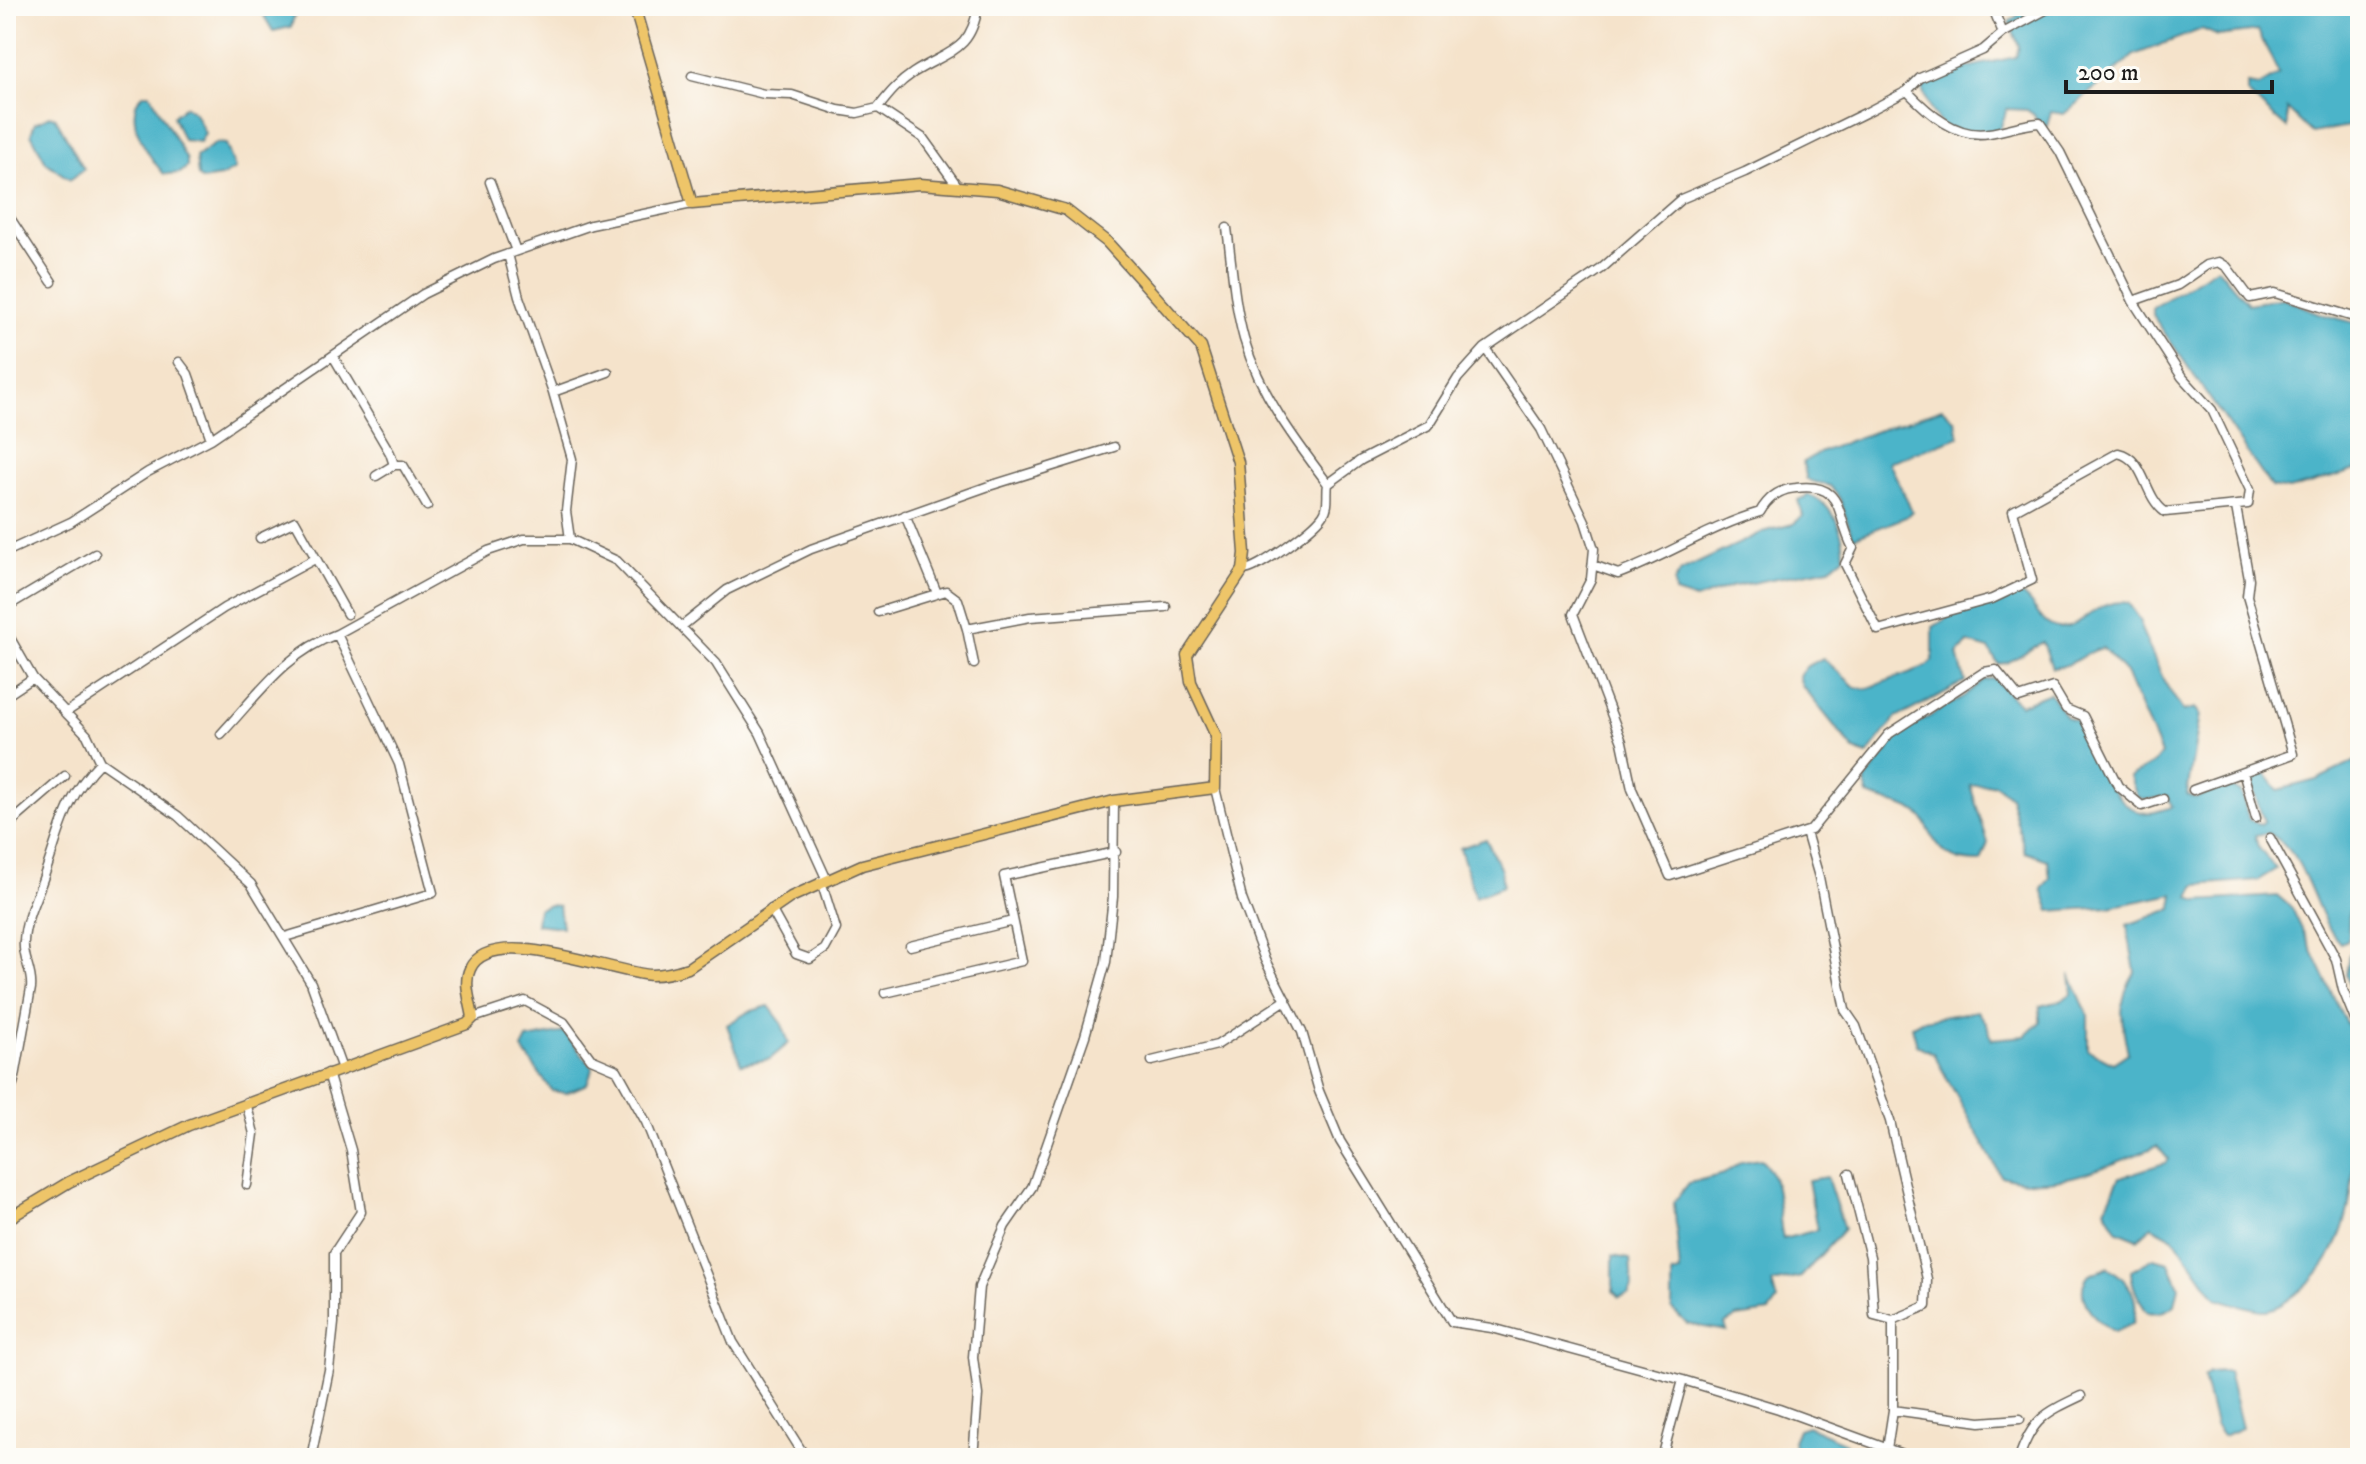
<svg xmlns="http://www.w3.org/2000/svg" width="2366" height="1464" viewBox="0 0 2366 1464" font-family="'IM FELL DW Pica',serif">
	<style>
		.water { fill: #4bb4c9; stroke: #346872; stroke-width: 2 }
		.lines { fill: none; stroke-linecap: round; stroke-linejoin: round }
		.minor-casing { stroke: #686259; stroke-width: 11 }
		.major-casing { stroke: #686259; stroke-width: 13 }
		.minor { stroke: #fff; stroke-width: 8 }
		.major { stroke: #eec569; stroke-width: 10 }
	</style>
	<rect width="100%" height="100%" fill="#fdfcf7"/>
	<filter id="ink" filterUnits="userSpaceOnUse"><feTurbulence type="fractalNoise" baseFrequency=".0125" numOctaves="2"/><feDisplacementMap in="SourceGraphic" scale="16" xChannelSelector="R" yChannelSelector="G"/><feConvolveMatrix kernelMatrix="1 2 1 2 8 2 1 2 1" color-interpolation-filters="sRGB"/></filter>
	<filter id="wash" filterUnits="userSpaceOnUse"><feTurbulence type="fractalNoise" baseFrequency=".006" numOctaves="4" result="noise"/><feDisplacementMap in="SourceGraphic" scale="32" xChannelSelector="R" yChannelSelector="G"/><feGaussianBlur stdDeviation="1.8" result="paint"/><feColorMatrix in="noise" values="0 0 0 0 0 0 0 0 0 0 0 0 0 0 0 0 0 1.4 0 .05"/><feComposite in="paint" operator="in"/></filter>
	<g filter="url(#wash)">
		<rect width="100%" height="100%" fill="#f5e3cb"/>
		<!-- water -->
		<path class="water" d="M2030,6H2360V142L2349,126L2312,133L2287,109V128L2247,93V84L2259,86L2279,74L2258,31L2218,36L2202,29L2134,55L2064,114L2051,112L2047,126L2040,128L2034,115L2027,110L2007,109L1998,135C1954,140 1935,131 1922,88L1964,68L2016,57L2019,46L2009,22Z
			M277,7L295,13L291,27L273,31L264,16Z
			M143,94H150L187,160V167L180,173L164,174C147,155 121,115 143,94Z
			M185,106L195,113L205,133L200,142L183,140L173,116Z
			M50,116L55,117L84,169L70,180L46,162L31,134L35,123Z
			M216,143L226,144L235,169L221,177L202,180L198,176L196,157Z
			M2217,267L2248,304L2283,298L2321,314L2360,324V469L2289,490L2271,487L2153,316V308Z
			M1942,408L1956,421L1959,437L1889,462L1912,511L1906,517L1853,538L1840,499L1830,486L1807,480L1803,463C1813,450 1918,418 1942,408Z
			M1809,495C1834,505 1844,531 1844,556L1830,568L1730,587L1696,600L1675,593L1674,582L1681,571L1763,532L1793,524L1803,516L1798,500Z
			M2017,593C2035,599 2038,626 2059,628C2082,630 2096,597 2128,603L2141,621V629L2165,683L2183,711L2195,708L2200,714L2187,794L2195,798L2229,786L2241,792L2249,820L2261,824L2264,821L2249,779L2263,771L2278,790L2316,780L2360,759V926L2355,911H2349L2348,940L2340,943C2311,913 2309,852 2268,833L2255,835L2258,847L2276,869L2258,880L2196,885L2190,897L2197,901L2278,896L2292,908L2360,1053V1104L2353,1111C2355,1176 2356,1244 2302,1289C2293,1297 2277,1310 2264,1310C2249,1309 2231,1302 2216,1298L2174,1238L2152,1226L2138,1239L2118,1231L2105,1209L2120,1177L2165,1163L2168,1159L2157,1146C2108,1166 2053,1193 2001,1176L1933,1053L1917,1045L1912,1026L1923,1020L1977,1011L1987,1024L1992,1039L2025,1036L2040,1022V1006L2061,1001L2072,993L2070,974L2088,1015V1050L2113,1063L2128,1053C2121,1022 2117,1000 2135,972L2127,925L2172,909L2174,894L2109,907L2050,911L2042,889L2050,878L2048,860L2025,852L2010,796L1995,784L1970,785L1988,843L1981,862C1960,862 1944,858 1933,838C1929,831 1926,822 1921,816C1907,804 1884,802 1868,795L1865,781L1889,749L1890,740L1964,696L1984,680L1994,678L2020,705L2050,693L2066,717L2077,721C2087,748 2115,812 2147,813C2155,813 2164,809 2172,807L2168,796L2146,800L2137,797L2130,777L2154,763L2161,754L2126,673L2103,648C2083,652 2074,667 2052,668L2043,642L2007,663L1998,664L1989,649L1968,643L1958,654L1965,682L1896,718L1867,755L1854,750L1802,686L1799,676L1807,666L1823,658L1855,687L1866,689L1927,666L1933,661V627L1949,617Z
			M1486,839L1501,870L1503,886L1475,897L1460,848Z
			M550,905L559,906L562,927L536,924L538,909Z
			M2360,942V1019L2346,975L2349,955Z
			M769,1006L781,1022L789,1043L770,1059L741,1064L727,1025L748,1012Z
			M564,1032L593,1068L587,1084L566,1093L552,1091L522,1049L527,1039Z
			M1761,1159C1782,1177 1777,1214 1783,1239L1817,1230L1808,1180L1827,1177L1844,1229L1801,1277L1772,1283L1777,1301L1769,1312L1737,1317L1725,1324L1727,1331L1687,1324L1672,1309V1274L1680,1272L1674,1202L1689,1183L1724,1174L1741,1162Z
			M1613,1256L1630,1259L1632,1286L1629,1294L1619,1297L1613,1291Z
			M2154,1258L2169,1262L2179,1286L2175,1305C2166,1312 2158,1314 2147,1312C2139,1301 2131,1284 2131,1271Z
			M2108,1267C2129,1281 2141,1297 2133,1323L2115,1332C2097,1323 2071,1296 2089,1275Z
			M2228,1371L2242,1428L2223,1436L2215,1425L2203,1377L2208,1372Z
			M1807,1426L1846,1443L1841,1458L1798,1455L1793,1441L1798,1429Z"/>
	</g>
	<g filter="url(#ink)">
		<g class="lines">
			<!-- minor casing -->
			<g class="minor-casing">
				<path id="minor" d="M1992,6L2003,33
					M2053,6L2003,33L1983,50L1920,78L1907,91L1867,112L1745,172L1681,199L1601,269L1485,348L1541,429L1585,521L1594,549L1591,579L1573,614L1622,742L1632,789L1670,876L1811,830L1889,734L1984,672L1996,670L2019,698L2053,687L2066,709L2083,716L2118,786L2142,806L2163,799
					M692,76L764,94L792,95L838,110L857,113L878,108L923,138L956,184
					M1907,91C1928,113 1957,139 1989,133C2007,130 2022,124 2040,123L2060,152L2133,301L2178,285L2207,265L2219,262L2227,267L2250,298L2275,293L2360,319
					M878,108C889,94 898,83 913,73C947,51 971,53 978,6
					M490,182L516,251
					M6,212L52,282
					M1227,228C1232,265 1234,303 1244,339C1260,394 1294,439 1328,484
					M508,254L519,297L553,392L608,372
					M333,356L390,453L394,465L376,476
					M179,362L188,374L211,439
					M553,392L572,459L566,511L570,539L617,561L716,663L760,733L826,878
					M394,465H403L427,506
					M905,515L937,593
					M260,538L295,521L347,614
					M6,552L71,522L148,472L211,439L423,294L494,259L591,225L692,204
					M1593,565L1618,574C1667,556 1711,526 1760,512C1768,498 1779,489 1796,488C1846,482 1835,515 1853,548L1845,564L1878,630L1992,599L2032,580L2013,511L2118,453C2146,459 2143,496 2165,512L2248,504L2250,490L2212,410L2182,377L2133,301
					M1243,570C1257,571 1314,528 1323,515C1330,506 1326,494 1328,484L1361,460L1429,425L1458,378L1485,348
					M6,607L95,554
					M878,612L946,591L958,600L967,629L1030,617L1166,607
					M681,627L727,590L811,549L989,486L1114,447
					M967,629L974,664
					M6,631L33,678L87,735L100,762L178,816L251,884L311,983L342,1069
					M337,634L488,551L524,539H570
					M6,696L33,678
					M65,713L224,608L315,559
					M221,734C257,696 286,652 337,634L399,764L433,893L285,937
					M2243,772L2256,818
					M1215,788L1242,899L1265,960L1302,1032L1319,1091L1340,1141L1452,1322L1492,1328L1683,1380L1779,1409L1913,1458
					M2193,790L2293,754L2247,596L2249,579L2236,507
					M6,827L65,776
					M1806,832L1819,877L1845,1010L1856,1026L1890,1121L1927,1279L1926,1306L1893,1320L1874,1315L1870,1257L1849,1174
					M2270,838L2336,959L2343,990L2360,1032
					M771,909L796,954L810,959L825,949L836,929L821,881
					M910,946L1013,921
					M885,993L1022,961L1004,876L1116,852
					M473,1018L525,1001L564,1022L591,1059L617,1070L646,1122L733,1342L806,1458
					M1152,1061L1217,1045L1286,1000
					M6,1074L15,1077L31,988C33,971 22,958 24,941C25,919 37,897 44,876C61,830 64,799 100,762
					M246,1102L254,1134L247,1185
					M6,1107L15,1077
					M1893,1410L1980,1422L2020,1419
					M1887,1449L1893,1410V1320
					M311,1458L329,1370L334,1323V1253L361,1212L351,1150L328,1073
					M973,1458L978,1395L973,1357L979,1287L1005,1226L1032,1187L1085,1036L1106,962L1113,897L1114,801
					M1662,1458L1683,1380
					M2019,1458C2032,1419 2045,1413 2081,1396"/>
			</g>
			<!-- major casing -->
			<g class="major-casing">
				<path id="major" d="M6,1220L69,1182L189,1125L467,1024L473,1018C471,1003 463,983 470,969C491,922 615,974 652,975C665,975 676,972 688,968L791,897L862,865L1114,801L1215,788L1216,736L1191,682L1187,655L1243,570L1245,553L1238,462L1201,347L1107,242L1066,210L997,190L920,184L692,204L634,6"/>
			</g>
			<!-- minor -->
			<use href="#minor" class="minor"/>
			<!-- major -->
			<use href="#major" class="major"/>
		</g>
	</g>
	<!-- margin -->
	<rect width="2366" height="1464" fill="none" stroke="#fdfcf7" stroke-width="32"/>
	<!-- scale -->
	<path d="M2066 80v12h206v-12" fill="none" stroke="#1c1c1c" stroke-width="4"/>
	<text x="2078" y="80" font-size="24" fill="#1c1c1c" stroke="#fdfcf7" stroke-width="6" paint-order="stroke">200 m</text>
</svg>
